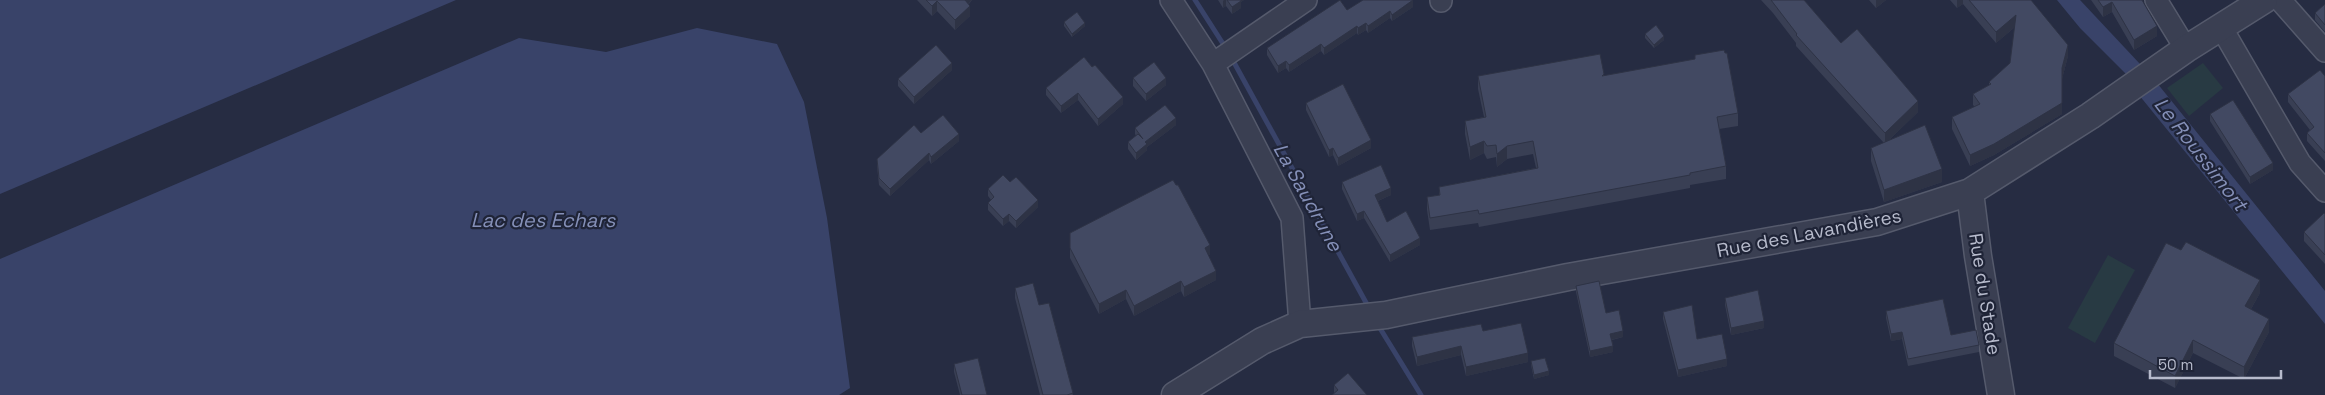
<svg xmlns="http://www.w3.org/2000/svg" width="2325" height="395" viewBox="0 0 2325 395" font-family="'Space Grotesk',sans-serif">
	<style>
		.grass { fill: #283a43 }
		.water { fill: #394369 }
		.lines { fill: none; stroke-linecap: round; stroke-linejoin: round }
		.stream { stroke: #394369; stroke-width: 5 }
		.minor-casing { stroke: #555a6c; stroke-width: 24 }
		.tertiary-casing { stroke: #555a6c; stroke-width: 29 }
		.minor { stroke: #3a3f52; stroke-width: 21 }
		.tertiary { stroke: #3a3f52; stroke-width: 26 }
		.wall { fill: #393f54 }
		.shaded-wall { fill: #2e3345 }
		.building { fill: #424962; stroke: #2e3345 }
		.labels { text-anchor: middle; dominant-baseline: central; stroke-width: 4.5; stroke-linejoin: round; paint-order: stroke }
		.street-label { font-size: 19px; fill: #b7bbcc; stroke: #1f2437 }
		.water-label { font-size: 20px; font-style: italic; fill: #8590b8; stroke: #1f2437 }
	</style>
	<rect width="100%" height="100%" fill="#262c42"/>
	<!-- grass -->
	<path class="grass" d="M2203,63L2223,88L2189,116L2167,88Z
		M2108,255L2135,270L2095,343L2068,328Z"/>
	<!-- water -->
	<path class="water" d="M0,0H456L0,194Z
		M2057,0H2080L2140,64L2126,74L2080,28Z
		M697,28L777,44L804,102L827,218L850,388L839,395H0V259L519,38L606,52Z
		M2157,83L2325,291V324L2139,95Z"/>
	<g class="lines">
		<!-- stream -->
		<path class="stream" d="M1195,0L1227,50
			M1231,57L1369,308
			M1378,325L1421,395"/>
		<!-- minor casing -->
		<g class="minor-casing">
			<path id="minor" d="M1171,0L1213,64L1292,218L1300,324
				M1441,0V1
				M2156,0L2186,49
				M2280,0L2325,51
				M2221,27L2300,163L2325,191
				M1213,64L1306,0"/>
		</g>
		<!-- tertiary casing -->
		<g class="tertiary-casing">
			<path id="tertiary" d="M1970,192L1978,256L2001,395
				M1175,395L1262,341L1300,324L1386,315L1568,277L1877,222L1970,192L2090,116L2186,49L2264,0"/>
		</g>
		<!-- minor -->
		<use href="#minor" class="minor"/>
		<!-- tertiary -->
		<use href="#tertiary" class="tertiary"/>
	</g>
	<!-- wall -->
	<path class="wall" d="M917,0H972L969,4L970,16L955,30L937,11L932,16Z
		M1218,0H1244L1241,2V8L1232,14L1226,6L1223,8Z
		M1761,0H1804L1841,43L1918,112L1889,140L1942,182L1884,202L1871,161V148L1884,143L1796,46V43L1773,13Z
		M1869,0H1886L1876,8Z
		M1950,0H2031L2068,56L2062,79V114L1994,155L1970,166L1952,129V117L1975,107L1973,105V94L1989,85V82L2010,63L2015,27L1996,43L1963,4L1957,8Z
		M2091,0H2142L2157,36L2134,50L2112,12L2103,17Z
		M2325,4V32L2315,20V13Z
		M1413,7L1392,21L1390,18L1368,33L1366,30L1358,35L1357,33L1324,55L1321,51L1289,72L1286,68L1278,73L1267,55V48L1347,10Z
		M1064,22L1085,26L1072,37L1064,26Z
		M1645,34L1664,40L1654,48L1645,38Z
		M1084,57L1123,104L1098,126L1078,100L1061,113L1046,95V88Z
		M952,70L914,104L898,86V79Z
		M1604,75L1738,113V126L1719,129L1726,166V179L1690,185V188L1479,227L1478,223L1430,230L1427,210V197L1439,195V187L1536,168L1533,154L1507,159L1497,167L1496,157L1487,159L1484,153L1470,160L1465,134V121L1484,117L1478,89V76Z
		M2325,76V161L2307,141V133L2310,130L2288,102V94Z
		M1133,78L1166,85L1146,101L1133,86Z
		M1306,103L1371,148L1338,166L1333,155L1329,157L1306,110Z
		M2210,114L2273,170L2250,184L2210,121Z
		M1176,125L1147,147V150L1136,160L1128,149V142L1136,136L1135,134V128Z
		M921,133L959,141L931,164L929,160L890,196L879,185L877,166V159Z
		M1010,182L1038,207L1016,228L1009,221L1003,226L988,210V203L991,200L988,196V189Z
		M1342,182L1391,195L1378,201L1387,222L1420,245L1390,262L1364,218L1357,221L1342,189Z
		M2325,214V264L2304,241V232Z
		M1070,233L1210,255H1208L1216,280L1184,297L1181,291L1134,316L1126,299L1099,314L1070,258Z
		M1576,286L1623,337L1612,340L1613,352L1590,357L1576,292Z
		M1015,288L1039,305L1073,395H1040L1015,298Z
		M2260,293L2251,309L2269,332L2244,379L2193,353L2175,388L2114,356V343Z
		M1725,298L1764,328L1731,335L1725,305Z
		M1886,311L1951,335L1979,345V352L1908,366L1902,339L1891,341L1886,318Z
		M1663,312L1697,339L1727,366L1678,377L1663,319Z
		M1483,331L1528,362L1466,376L1461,355L1417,366L1412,346V337Z
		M1531,361L1549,375L1534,379L1531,365Z
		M954,364L987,395H960L954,372Z
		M1334,385L1367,395L1334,393Z"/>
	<!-- shaded-wall -->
	<path class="shaded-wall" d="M964,0H972L964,8Z
		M1224,0H1226V6L1223,8V1Z
		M1239,0H1244L1241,2V8L1232,14V7Z
		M1413,0V7L1392,21V15Z
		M1876,0H1886L1876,8Z
		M1957,0H1963V4L1957,8Z
		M937,1V11L932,16V6Z
		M2112,2V12L2103,17V7Z
		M970,6V16L955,30V20Z
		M1390,11V18L1368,33V26Z
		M2016,15V26L1996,43V32Z
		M1085,23V26L1072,37V34Z
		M1366,23V30L1358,35V28Z
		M1357,26V33L1324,55V48Z
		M2157,26V36L2134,50V40Z
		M1664,36V40L1654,48V45Z
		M1321,44V51L1289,72V65Z
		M2068,45V56L2062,79V68Z
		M1286,61V68L1278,73V66Z
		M952,63V70L914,104V97Z
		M1166,78V85L1146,101V94Z
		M1078,93V100L1061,113V106Z
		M1123,97V104L1098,126V119Z
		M1918,101V112L1885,144V133Z
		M2062,103V114L1994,155L1970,166V155Z
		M1176,118V125L1147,147V150L1136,160V153L1145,142Z
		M959,134V141L931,164V157Z
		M1371,140V148L1338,166V158Z
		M1484,141V153L1470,160V147Z
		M1507,146V159L1497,167V154Z
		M1333,148V155L1329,157V150Z
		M929,153V160L890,196V189Z
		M2273,163V170L2250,184V177Z
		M1942,169V182L1884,202V190Z
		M1391,188V195L1375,202V195Z
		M1038,200V207L1016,228V221Z
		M1364,211V218L1357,221V214Z
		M1009,214V221L1003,226V219Z
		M1420,238V245L1390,262V255Z
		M1210,245V255L1205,257V248Z
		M1216,271V280L1184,297V287Z
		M2260,280V293L2245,319V306Z
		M1181,281V291L1134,316V306Z
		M1126,290V299L1099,314V304Z
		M2269,319V332L2244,379V367Z
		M1764,321V328L1731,335V328Z
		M1623,331V337L1610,340V334Z
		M1902,332V339L1891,341V334Z
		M2193,340V353L2175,388V376Z
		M1461,346V355L1417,366V357Z
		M1613,346V352L1590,357V351Z
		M1528,353V362L1466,376V367Z
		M1727,359V366L1678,377V370Z
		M1549,371V375L1534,379V375Z"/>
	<!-- building -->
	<path class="building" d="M926,0H965L970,6L955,20L937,1L932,6Z
		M1227,0H1241V1L1232,7Z
		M1340,0L1347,10L1363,0H1413L1392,15L1390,11L1368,26L1366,23L1358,28L1357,26L1324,48L1321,44L1289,65L1286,61L1278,66L1267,48Z
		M1771,0H1804L1841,43L1857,29L1918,101L1885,133L1796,35L1797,34Z
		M1969,0H2031L2068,45L2062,68V103L1994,144L1970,155L1952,117L1980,104L1973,94L1991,84L1989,82L2010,63L2016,15L1996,32Z
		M2098,0H2142L2157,26L2134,40L2112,2L2103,7Z
		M2325,4V25L2315,13Z
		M1077,12L1085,23L1072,34L1064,22Z
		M1656,25L1664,36L1654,45L1645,34Z
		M936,45L952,63L914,97L898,79Z
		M1724,50L1725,53H1727L1738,113L1717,117L1726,166L1690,173V175L1479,214L1478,210L1430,218L1427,197L1440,195L1439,187L1538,168L1533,141L1507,146L1497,154L1496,145L1487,146L1484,141L1470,147L1465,121L1486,117L1478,76L1600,54L1604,74L1602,76L1695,59V55Z
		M1084,57L1092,67L1095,65L1123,97L1098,119L1078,93L1061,106L1046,88Z
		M1154,62L1166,78L1146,94L1133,78Z
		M2320,70L2325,76V153L2307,133L2314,127L2288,94Z
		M1343,84L1371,140L1338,158L1333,148L1329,150L1306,103Z
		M2233,100L2273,163L2250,177L2210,114Z
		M1165,105L1176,118L1145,142L1147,144L1136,153L1128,142L1138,134L1143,139L1135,128Z
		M943,115L959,134L931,157L929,153L890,189L879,178L877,159L914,125L921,133Z
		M1925,125L1942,169L1884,190L1871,148Z
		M1381,165L1391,188L1375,195L1387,222L1406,211L1420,238L1390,255L1364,211L1357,214L1342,182Z
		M1003,175L1010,182L1016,177L1038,200L1016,221L1009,214L1003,219L988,203L994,197L988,189Z
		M1173,180L1176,185H1178L1210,245L1205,248L1216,271L1184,287L1181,281L1134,306L1126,290L1099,304L1070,248V233Z
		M2324,213L2325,214V255L2304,232Z
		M2186,242L2260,280L2245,306L2269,319L2244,367L2193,340L2175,376L2114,343L2166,243L2181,250Z
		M1599,281L1606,313L1619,310L1623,331L1610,334L1613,346L1590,351L1576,286Z
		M1033,283L1039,305L1049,303L1073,393L1067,395H1043L1015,288Z
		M1758,290L1764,321L1731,328L1725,298Z
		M1943,299L1951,335L1976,330L1979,345L1908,359L1902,332L1891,334L1886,311Z
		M1692,305L1697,339L1722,334L1727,359L1678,370L1663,312Z
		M1521,323L1528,353L1466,367L1461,346L1417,357L1412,337L1481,324L1483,331Z
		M978,358L987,395H962L954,364Z
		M1545,358L1549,371L1534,375L1531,361Z
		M1348,373L1367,395H1332L1338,390L1334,385Z"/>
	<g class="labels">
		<!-- street labels -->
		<g class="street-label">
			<text transform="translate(1809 233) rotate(-11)">Rue des Lavandières</text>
			<text transform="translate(1985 294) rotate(81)">Rue du Stade</text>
		</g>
		<!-- water labels -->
		<g class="water-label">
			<text transform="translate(2201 154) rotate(52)">Le Roussimort</text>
			<text transform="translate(1308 197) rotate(61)">La Saudrune</text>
			<text x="543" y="220">Lac des Echars</text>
		</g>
	</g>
	<!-- scale -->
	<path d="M2150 370v8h131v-8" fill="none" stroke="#b7bbcc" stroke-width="2.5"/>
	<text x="2158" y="370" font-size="15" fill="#b7bbcc" stroke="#1f2437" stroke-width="4" paint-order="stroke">50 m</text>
</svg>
